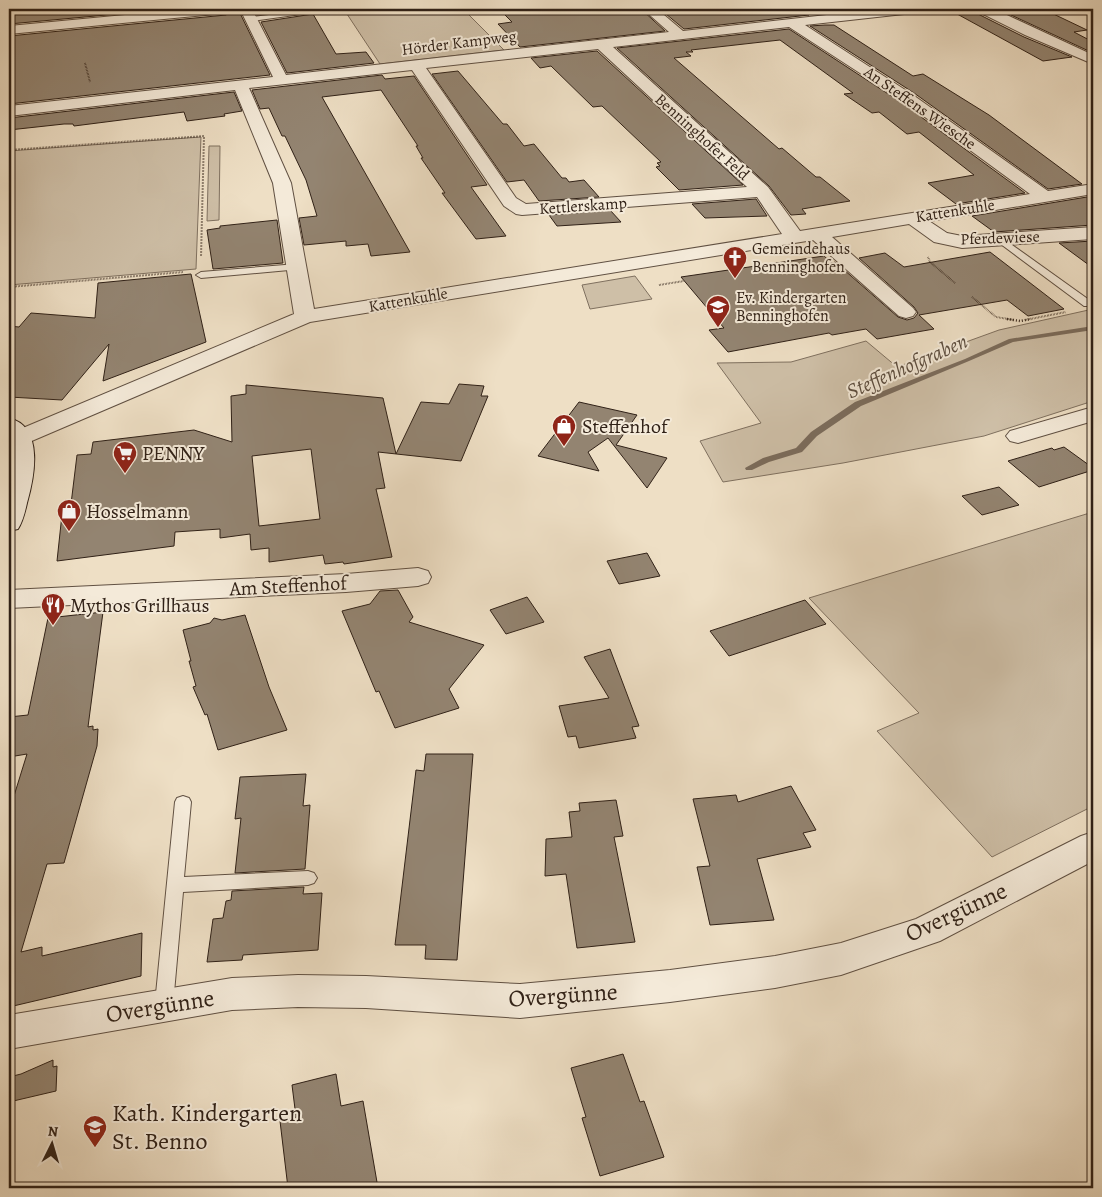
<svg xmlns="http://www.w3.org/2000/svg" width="1102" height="1197" viewBox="0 0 1102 1197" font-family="Alegreya,serif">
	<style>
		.green { fill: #cebfa7; stroke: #7f705f }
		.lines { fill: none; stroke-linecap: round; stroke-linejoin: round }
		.stream { fill: #7b6c5c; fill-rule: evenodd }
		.building { fill: #938471; stroke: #302117; fill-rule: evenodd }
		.service-casing { stroke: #605042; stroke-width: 2 }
		.minor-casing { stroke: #605042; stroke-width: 2 }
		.secondary-casing { stroke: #302117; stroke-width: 2 }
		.path-far1 { stroke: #302117; stroke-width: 2; stroke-dasharray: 0.5 1; stroke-linecap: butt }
		.path { stroke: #302117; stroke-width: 2.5; stroke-dasharray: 1 2; stroke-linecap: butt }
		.service { fill: #f4ead9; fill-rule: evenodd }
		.minor { fill: #f4ead9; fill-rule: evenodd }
		.secondary { fill: #f4ead9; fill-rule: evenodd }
		.labels { text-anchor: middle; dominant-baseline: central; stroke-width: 4; stroke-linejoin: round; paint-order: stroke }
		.far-street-label { font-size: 16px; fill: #302117; stroke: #f4ead9 }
		.far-poi-label { font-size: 16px; fill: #302117; stroke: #f4ead9; text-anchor: start }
		.poi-label { font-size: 20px; fill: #302117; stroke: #f4ead9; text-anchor: start }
		.street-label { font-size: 20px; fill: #302117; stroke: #f4ead9 }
		.water-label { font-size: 21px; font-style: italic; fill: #5c4d3f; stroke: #f4ead9 }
		.near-street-label { font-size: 24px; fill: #302117; stroke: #f4ead9 }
		.near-poi-label { font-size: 24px; fill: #302117; stroke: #f4ead9; text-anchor: start }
	</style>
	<rect width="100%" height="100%" fill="#eedfc5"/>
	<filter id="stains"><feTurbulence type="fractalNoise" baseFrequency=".004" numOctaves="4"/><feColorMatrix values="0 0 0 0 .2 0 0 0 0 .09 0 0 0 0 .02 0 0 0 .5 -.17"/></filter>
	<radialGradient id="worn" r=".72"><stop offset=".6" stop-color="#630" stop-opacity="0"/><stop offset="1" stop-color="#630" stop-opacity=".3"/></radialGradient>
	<!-- green -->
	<path class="green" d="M364,9H463L504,50L380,64L345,11Z
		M201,137L196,269L9,285V151Z
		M209,146H220L219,220L207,221Z
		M635,276L652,299L590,309L582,285Z
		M1093,309V401L984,436L843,463L723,482L700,441L761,423L717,363L791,362L866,341L897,367L999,330Z
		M1093,512V806L992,857L877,731L919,713L809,598Z"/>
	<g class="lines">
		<!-- stream -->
		<path class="stream" d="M1093,326V330L1013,342L969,361L861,406L817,436L802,452L769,462L752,470H746L745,468L763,458L796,448L811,432L855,402L965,359L1009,339Z"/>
	</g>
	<!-- building -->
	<path class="building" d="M44,9H171L9,24V13Z
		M235,9H238L270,75L9,104V36L226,15Z
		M254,9H306L257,15Z
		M547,9H641L665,31L520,47L498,24L512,22L503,13Z
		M660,9H800L809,15L684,29Z
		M948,9H975L978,14L1024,37L1072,57L1043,61Z
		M998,9L1027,10L1043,9L1087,30L1074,32L1093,42V53Z
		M313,14L336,54L366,52L374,63L287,73L261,22Z
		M825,25H834L913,76L923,74L989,115L1082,184L1048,189L914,93L810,26Z
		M789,29L902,103L1025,193L956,204L928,183L974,175L919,132L907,134L879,112L872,113L844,94L853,93L780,40L691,50L693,52H686L691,56L674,58L779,149L782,148L816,177H820L850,201L802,209L806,214L791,215L769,186L617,48Z
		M597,51L743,185L679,190L656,167L660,166L657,163L661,162L602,106L593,107L551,66L540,68L531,58Z
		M458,71L503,124H507L524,146L534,144L562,178H566L569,182L584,180L599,197L539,201L524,180L507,182L432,74Z
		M382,75L385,79L414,76L487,185L471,187L506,236L476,239L442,193H445L421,158H423L416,146H418L381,90L322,97L410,252L371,256L368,244L346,246V241L304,245L299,218L317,216L306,180L285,136H282L269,108L260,109L252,90Z
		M234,92L242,111L224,114L225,116L187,121L184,112L74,126L73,124H64L9,130V118Z
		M1093,196V225L994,232L972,216Z
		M756,199L767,216L705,218L692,204Z
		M610,210L621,222L557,226L549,215Z
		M277,220L283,263L213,269L207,230L220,228V226Z
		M1093,241V268L1059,243Z
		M990,252L1064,309L1028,316L1007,300L919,315L934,329L877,339L866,329L832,335L829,333L728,352L709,330L724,328L681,277L824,256L832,263L835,262L898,317L907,320L914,318L918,313L914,307L859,258L885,253L904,267Z
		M191,274L206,342L103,381L109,344L62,400L9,397V326L19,327L31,313L95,318L98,283Z
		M459,384L484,386L481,396H488L461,461L378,452L385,488L376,489L392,557L344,564L343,562L325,564L323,555L269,562V548L251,550L250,534L220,538V529L175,532L174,546L57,561L63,505L71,504L77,455L91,454L93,442L194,430L232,442L231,396L246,394V385L383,398L396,454L421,402L449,404ZM311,449L320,519L259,526L252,456Z
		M579,402L637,415L616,445L667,458L647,488L608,438L588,452L599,471L538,456Z
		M1064,447L1093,468V470L1039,487L1008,461L1052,448L1054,450Z
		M999,487L1019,505L982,515L962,496Z
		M647,553L660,576L619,584L607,561Z
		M398,590L413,617L409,622L484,645L449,689L459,708L395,728L379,691L376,692L342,611L370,604L380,591Z
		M527,597L544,622L506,634L490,610Z
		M805,600L826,624L729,656L710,631Z
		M103,612L88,727L93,726V730L98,729L97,746L64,863L47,864L21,952L42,947V956L142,933L141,976L9,1007V812L27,754L9,757V717L28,715L48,618Z
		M245,615L269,687L287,730L218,750L207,714L205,715L193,687L196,686L189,661H191L183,630L210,623L214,618L222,620Z
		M610,649L639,726L632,727L636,738L579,748L576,736L568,737L559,706L609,698L584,657Z
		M426,754H473L457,960L425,959L426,945H395L416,770L424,771Z
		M306,774L303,806L310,805L305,869L235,873L241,818L235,819L240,777Z
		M791,786L816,830L803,833L811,847L757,859L774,920L710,925L697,867L710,866L693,799L736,795L738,802Z
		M616,800L623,836L614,837L635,942L577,948L566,874L545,876L546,839L572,837L569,812L580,811L579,803Z
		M304,887L303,894L322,893L318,950L243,955L242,960L207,962L213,919L223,918L226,901L231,900L232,891Z
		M623,1054L640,1102L644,1101L664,1157L600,1176L582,1118L586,1117L571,1068Z
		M53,1060V1067L57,1066L56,1091L9,1102V1077L21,1074Z
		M336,1074L341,1106L363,1101L378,1188H288L280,1121L296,1117L292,1085Z"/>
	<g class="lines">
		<!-- service casing -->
		<g class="service-casing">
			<path id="service" d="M320,9H337L252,21L249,19L252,17Z
				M1001,237L1092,302V306H1084L998,242V238Z
				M297,264L302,267L300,269L201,278L196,275L201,272Z
				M183,796L189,798L191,802L184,877L308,871L314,873L317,878L314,883L308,885L183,892L173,1004L171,1010L164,1012L157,1010L155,1004L175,802L177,798Z"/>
		</g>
		<!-- minor casing -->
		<g class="minor-casing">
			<path id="minor" d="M188,9H233L226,13L9,34V26Z
				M240,9H252L286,75L669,32L643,9H657L683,31L880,9H919L918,12L913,13L805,25L913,95L1048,191L1093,184V194L929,221L947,233L962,236L1093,227V239L962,248L934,242L909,224L832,237L913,308L916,312L913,316L906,318L899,316L813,240L310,322L27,443L19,445L11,443L9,436L11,433L294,314L273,183L235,90L9,116V106L273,77ZM789,27L903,101L1030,194L800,231L768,187L613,47ZM598,49L747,187L526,204L516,198L426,68ZM412,70L504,206L516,214L522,215L757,197L782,234L314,309L291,183L249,88Z
				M977,9H994L1093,55V64L1025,35L979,12Z
				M1093,407V421L1018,443L1010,441L1006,436L1010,431Z
				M418,568L428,571L431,577L428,583L418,586L346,592L9,608V590L346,574Z
				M1093,832V861L940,941L841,975L775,988L670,1002L520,1018L366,1008L298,1007L232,1010L9,1049V1015L232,978L298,975L366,976L520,984L670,970L775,956L841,943L916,919L1081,836Z"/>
		</g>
		<!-- secondary casing -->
		<g class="secondary-casing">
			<path id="secondary" d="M9,418C45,427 34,478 27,503C25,512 23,521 18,529L9,531V476L11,459Z"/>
		</g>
		<!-- path-far1 -->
		<path class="path-far1" d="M85,63L90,82
			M9,150L204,136L201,257
			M928,257L930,262L955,283
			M659,285L684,281
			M9,287L183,272
			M972,297L996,317L1014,320
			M1025,320L1066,312"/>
		<!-- path -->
		<path class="path" d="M1007,319L1020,321L1031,319"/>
		<!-- service -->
		<use href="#service" class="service"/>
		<!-- minor -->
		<use href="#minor" class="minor"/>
		<!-- secondary -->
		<use href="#secondary" class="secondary"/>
	</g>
	<!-- icons -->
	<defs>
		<g id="church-pin" transform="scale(1.25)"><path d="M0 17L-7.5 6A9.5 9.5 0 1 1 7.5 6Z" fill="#8f2418" stroke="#f4ead9"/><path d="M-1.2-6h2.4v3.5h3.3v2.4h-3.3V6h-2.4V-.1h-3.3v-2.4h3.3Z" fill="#fff"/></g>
		<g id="school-pin" transform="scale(1.25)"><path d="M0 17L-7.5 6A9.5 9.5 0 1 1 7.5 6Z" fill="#8f2418" stroke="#f4ead9"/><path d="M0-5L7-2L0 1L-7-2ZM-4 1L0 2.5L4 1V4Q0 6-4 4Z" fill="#fff"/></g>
		<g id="shop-pin" transform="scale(1.25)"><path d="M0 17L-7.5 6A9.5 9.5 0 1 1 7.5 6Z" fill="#8f2418" stroke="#f4ead9"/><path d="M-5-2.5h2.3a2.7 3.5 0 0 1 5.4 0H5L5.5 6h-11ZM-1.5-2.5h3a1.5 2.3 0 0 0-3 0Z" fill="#fff"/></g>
		<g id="supermarket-pin" transform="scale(1.25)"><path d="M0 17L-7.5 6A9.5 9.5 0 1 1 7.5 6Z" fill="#8f2418" stroke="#f4ead9"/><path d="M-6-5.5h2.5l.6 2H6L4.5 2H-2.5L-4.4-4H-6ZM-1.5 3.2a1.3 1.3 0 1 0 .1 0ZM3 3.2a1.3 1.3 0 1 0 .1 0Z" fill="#fff"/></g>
		<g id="restaurant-pin" transform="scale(1.25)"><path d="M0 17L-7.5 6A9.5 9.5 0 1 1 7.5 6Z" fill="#8f2418" stroke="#f4ead9"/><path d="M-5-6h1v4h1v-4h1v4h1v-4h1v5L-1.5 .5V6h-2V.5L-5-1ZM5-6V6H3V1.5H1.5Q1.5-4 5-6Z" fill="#fff"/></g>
	</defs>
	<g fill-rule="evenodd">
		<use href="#church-pin" x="735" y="258"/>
		<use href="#school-pin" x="718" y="307"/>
		<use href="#shop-pin" x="564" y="426"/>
		<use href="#supermarket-pin" x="125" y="453"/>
		<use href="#shop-pin" x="69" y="511"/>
		<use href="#restaurant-pin" x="53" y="605"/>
		<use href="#school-pin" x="95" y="1127"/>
	</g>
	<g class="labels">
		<!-- far-street labels -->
		<g class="far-street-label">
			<text transform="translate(459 43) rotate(-7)">Hörder Kampweg</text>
			<text transform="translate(920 108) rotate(35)">An Steffens Wiesche</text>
			<text transform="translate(702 137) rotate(42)">Benninghofer Feld</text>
			<text transform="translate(583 206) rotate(-4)">Kettlerskamp</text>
			<text transform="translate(955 211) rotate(-9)">Kattenkuhle</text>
			<text transform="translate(1000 238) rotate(-2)">Pferdewiese</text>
			<text transform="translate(408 300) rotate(-10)">Kattenkuhle</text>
		</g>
		<!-- far-poi labels -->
		<g class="far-poi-label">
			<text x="752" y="249">Gemeindehaus<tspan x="752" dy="18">Benninghofen</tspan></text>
			<text x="736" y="298">Ev. Kindergarten<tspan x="736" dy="18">Benninghofen</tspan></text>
		</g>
		<!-- poi labels -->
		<g class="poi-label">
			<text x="582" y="426">Steffenhof</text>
			<text x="142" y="453">PENNY</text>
			<text x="86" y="511">Hosselmann</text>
			<text x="70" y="605">Mythos Grillhaus</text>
		</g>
		<!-- street labels -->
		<g class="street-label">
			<text transform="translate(288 586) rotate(-3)">Am Steffenhof</text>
		</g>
		<!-- water labels -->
		<g class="water-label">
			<text transform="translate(907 366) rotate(-24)">Steffenhofgraben</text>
		</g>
		<!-- near-street labels -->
		<g class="near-street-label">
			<text transform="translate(956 912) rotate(-25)">Overgünne</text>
			<text transform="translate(563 995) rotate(-4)">Overgünne</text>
			<text transform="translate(160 1006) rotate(-9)">Overgünne</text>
		</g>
		<!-- near-poi labels -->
		<g class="near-poi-label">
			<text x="112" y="1113">Kath. Kindergarten<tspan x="112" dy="28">St. Benno</tspan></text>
		</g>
	</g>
	<!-- margin -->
	<rect width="1102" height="1197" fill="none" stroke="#eedfc5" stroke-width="30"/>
	<rect x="10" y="10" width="1082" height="1177" fill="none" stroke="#302117" stroke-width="2.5"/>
	<rect x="15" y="15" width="1072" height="1167" fill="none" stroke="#302117"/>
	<!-- north arrow -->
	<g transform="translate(52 1144) rotate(5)" stroke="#f4ead9" stroke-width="4" paint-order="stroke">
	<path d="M0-4L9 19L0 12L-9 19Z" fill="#302117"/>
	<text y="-8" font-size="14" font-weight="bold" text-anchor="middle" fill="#302117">N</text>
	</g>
	<rect width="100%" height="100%" filter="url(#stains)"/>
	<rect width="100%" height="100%" fill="url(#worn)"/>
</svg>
